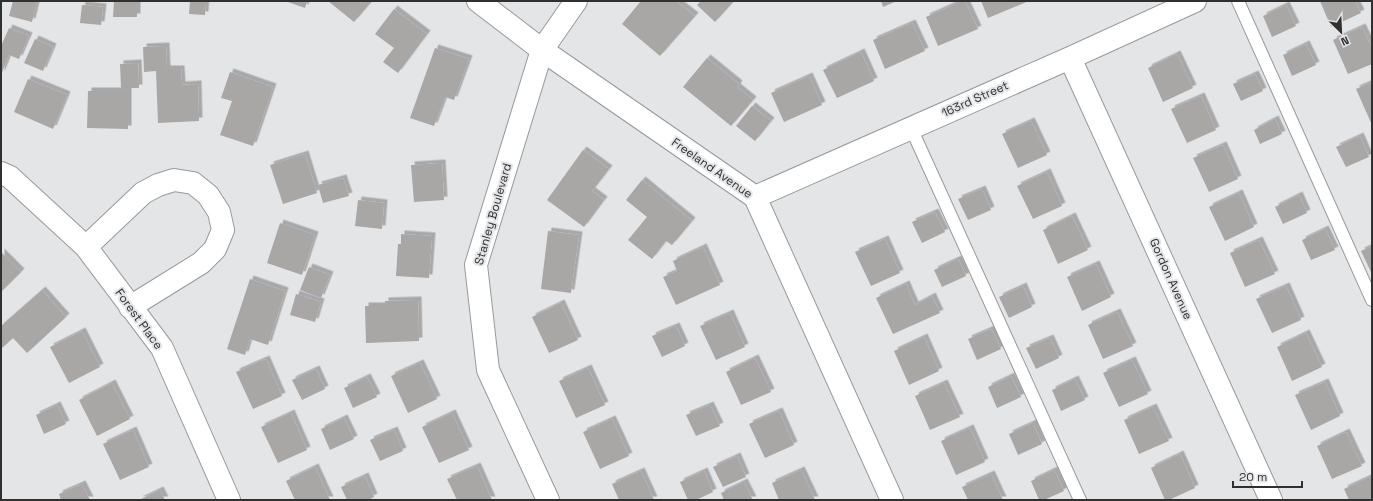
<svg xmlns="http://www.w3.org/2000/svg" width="1373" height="501" viewBox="0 0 1373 501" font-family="'Space Grotesk',sans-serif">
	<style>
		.building { fill: #a9a6a6; filter: url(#shadow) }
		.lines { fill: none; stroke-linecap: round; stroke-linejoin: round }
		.lane-casing { stroke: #98999b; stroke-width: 14 }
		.street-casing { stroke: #98999b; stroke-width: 24 }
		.lane { stroke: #fff; stroke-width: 12 }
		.street { stroke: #fff; stroke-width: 22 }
		.labels { text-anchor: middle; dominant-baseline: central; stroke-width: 4; stroke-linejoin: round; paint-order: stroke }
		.street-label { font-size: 12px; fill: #303031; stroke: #e4e5e7 }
	</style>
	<defs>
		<filter id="shadow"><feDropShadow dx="3.5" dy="-3.5" stdDeviation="0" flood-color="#0004"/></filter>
	</defs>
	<rect width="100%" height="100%" fill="#e4e5e7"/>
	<!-- building -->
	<path class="building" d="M13,1H37L32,22L9,16Z
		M114,1H137V17H113Z
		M190,1H206L205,15L189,14Z
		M285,1H307L305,8Z
		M328,1H372L354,22Z
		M641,1H676L695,16L660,56L622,24Z
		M701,1H734L715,22L697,5Z
		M881,1H897L883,7Z
		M962,1H965L978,29L938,46L926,17Z
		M981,1H1029L988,18Z
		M1320,1H1355L1361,13L1331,27Z
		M82,5L103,7L101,25L80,23Z
		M1286,5L1296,26L1272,37L1263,16Z
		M394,9L427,34L398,73L383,62L394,48L375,34Z
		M912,23L925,51L885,69L873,40Z
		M1362,27L1372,48V64L1348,74L1333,40Z
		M9,28L29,36L19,59L9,55L1,75V46Z
		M35,39L53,47L43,71L24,63Z
		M1306,44L1316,65L1292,76L1283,55Z
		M166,46L167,69H181L182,85L198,84L199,121L158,123L156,71L144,72L143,47Z
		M435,48L469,59L454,100L445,97L434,126L410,118Z
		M861,52L874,81L837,98L823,70Z
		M1177,54L1193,88L1163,102L1148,68Z
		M707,58L739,84L737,87L753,100L731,126L683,87Z
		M138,63L139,88H121L120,64Z
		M230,72L273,87L253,146L220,135L232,101L221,98Z
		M1255,74L1263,91L1241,101L1233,84Z
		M809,76L822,105L784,122L771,93Z
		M28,79L67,95L53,129L14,112Z
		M1372,82V125L1356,89Z
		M88,91H128V129L87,128Z
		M1201,96L1216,130L1187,143L1171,109Z
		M752,106L771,121L755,141L736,126Z
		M1275,119L1282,134L1260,144L1254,130Z
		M1031,121L1047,155L1018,168L1002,134Z
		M1360,136L1369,157L1346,167L1336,147Z
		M1223,145L1238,179L1209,192L1193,158Z
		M583,150L609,169L592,191L604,200L584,227L547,200Z
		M305,154L317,193L283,204L270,165Z
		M442,163L444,200L414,202L411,165Z
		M1047,172L1062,206L1033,219L1017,186Z
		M343,178L349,196L323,203L318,185Z
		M642,180L692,221L672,245L666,241L652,259L628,240L647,217L626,200Z
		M982,189L991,210L968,220L958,199Z
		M1239,193L1254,227L1225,241L1209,207Z
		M1299,195L1307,213L1283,224L1275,207Z
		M358,200L384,203L382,229L355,226Z
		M935,212L945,232L922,243L912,222Z
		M1072,216L1088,250L1058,264L1043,230Z
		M280,223L315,235L302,275L267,263Z
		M1325,229L1335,250L1311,260L1302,240Z
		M548,231L579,235L571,293L541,289Z
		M401,234L432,236L429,278L396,276L398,244H401Z
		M885,239L900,273L871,286L855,252Z
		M1259,240L1275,274L1245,287L1230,253Z
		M1372,246V271L1371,272L1361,251Z
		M703,247L720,285L676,305L663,277L677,271L673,261Z
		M1,252L21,272L1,292Z
		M958,259L966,276L942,287L934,270Z
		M1096,264L1111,297L1082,311L1067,277Z
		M309,267L330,275L321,298L300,290Z
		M250,279L285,291L268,345L250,339L245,355L227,349Z
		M906,284L915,305L932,296L940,313L893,334L876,298Z
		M1023,286L1032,307L1009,318L999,297Z
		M1286,286L1301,320L1272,333L1256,299Z
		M42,290L66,317L27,353L13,338L1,349V326Z
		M296,294L321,302L315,322L290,315Z
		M418,300L419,341L366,343L365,306H385V301Z
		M561,303L578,340L549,353L532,317Z
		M1117,312L1133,346L1103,359L1088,325Z
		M730,313L745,347L716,360L700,326Z
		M676,326L685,346L662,357L652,336Z
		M991,329L1001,349L977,360L968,339Z
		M82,331L100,367L69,383L50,347Z
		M1306,333L1322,367L1292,381L1277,347Z
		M924,337L939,371L909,385L894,351Z
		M1050,338L1059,358L1036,369L1026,348Z
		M755,358L771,392L741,405L726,372Z
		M266,359L282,396L253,409L236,372Z
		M1132,360L1148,394L1119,407L1103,373Z
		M420,363L437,399L408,413L391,376Z
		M588,368L605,405L576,418L559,381Z
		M316,369L325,389L302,400L292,380Z
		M1011,376L1021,397L997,408L988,387Z
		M367,377L377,397L353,408L344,388Z
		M1075,379L1085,400L1061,411L1052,390Z
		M1325,382L1340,416L1311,430L1295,395Z
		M112,383L130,419L97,436L79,400Z
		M944,383L960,417L930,430L915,396Z
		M57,405L66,424L44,434L36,415Z
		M710,405L720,426L696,436L686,415Z
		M1153,407L1169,441L1139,454L1124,420Z
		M779,411L794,445L765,458L749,424Z
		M291,413L307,450L278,463L261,427Z
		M452,413L469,450L439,463L422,427Z
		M344,418L354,439L330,450L321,429Z
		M612,419L629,456L600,469L583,432Z
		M1033,423L1042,444L1018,455L1009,434Z
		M970,428L985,462L956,475L941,441Z
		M133,430L149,467L120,480L103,444Z
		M394,430L403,451L380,461L370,440Z
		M1346,432L1362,466L1332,479L1317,446Z
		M1180,454L1195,488L1169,500H1165L1151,468Z
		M737,456L746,477L723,487L713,467Z
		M477,466L492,500H457L447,479Z
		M315,467L330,500H295L286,481Z
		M801,470L815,500H779L772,483Z
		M1054,470L1064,491L1044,500H1039L1031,481Z
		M641,471L654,500H619L612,484Z
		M704,471L713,492L696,500H688L680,482Z
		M991,474L1003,500H968L962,487Z
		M365,476L374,497L368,500H347L341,487Z
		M1372,476V500H1349L1344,489Z
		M744,482L753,500H724L721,493Z
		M82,484L90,500H61L59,494Z
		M160,490L165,500H139Z"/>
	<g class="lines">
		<!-- lane casing -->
		<g class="lane-casing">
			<path id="lane" d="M1238,1L1372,300
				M911,128L1080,500"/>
		</g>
		<!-- street casing -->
		<g class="street-casing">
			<path id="street" d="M478,1L542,50L755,197L892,500
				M1070,58L1271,500
				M1,173L10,177L86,247L162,348L229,500
				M755,197L1070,58L1195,1
				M86,247L143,193L158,185L174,180L193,183L208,195L219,212L223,230L215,249L201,263L130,307
				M548,500L488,370L476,265L542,50L576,1"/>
		</g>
		<!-- lane -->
		<use href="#lane" class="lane"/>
		<!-- street -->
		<use href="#street" class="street"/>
	</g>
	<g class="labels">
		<!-- street labels -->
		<g class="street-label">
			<text transform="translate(975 99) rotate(-24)">163rd Street</text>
			<text transform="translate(712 168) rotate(35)">Freeland Avenue</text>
			<text transform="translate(493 214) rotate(-74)">Stanley Boulevard</text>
			<text transform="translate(1171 279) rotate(66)">Gordon Avenue</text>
			<text transform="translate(139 319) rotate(54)">Forest Place</text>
		</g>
	</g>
	<!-- border -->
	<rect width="1373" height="501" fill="none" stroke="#303031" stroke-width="4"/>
	<!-- north arrow -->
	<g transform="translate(1341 32) rotate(156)" stroke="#e4e5e7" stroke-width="3" paint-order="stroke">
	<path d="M0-3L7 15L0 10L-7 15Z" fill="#303031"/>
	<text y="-6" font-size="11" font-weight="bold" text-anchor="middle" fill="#303031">N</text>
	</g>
	<!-- scale -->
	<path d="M1233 481v6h69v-6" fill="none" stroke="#303031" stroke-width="2"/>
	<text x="1239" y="481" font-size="12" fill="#303031" stroke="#e4e5e7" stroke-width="3" paint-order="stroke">20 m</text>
</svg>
